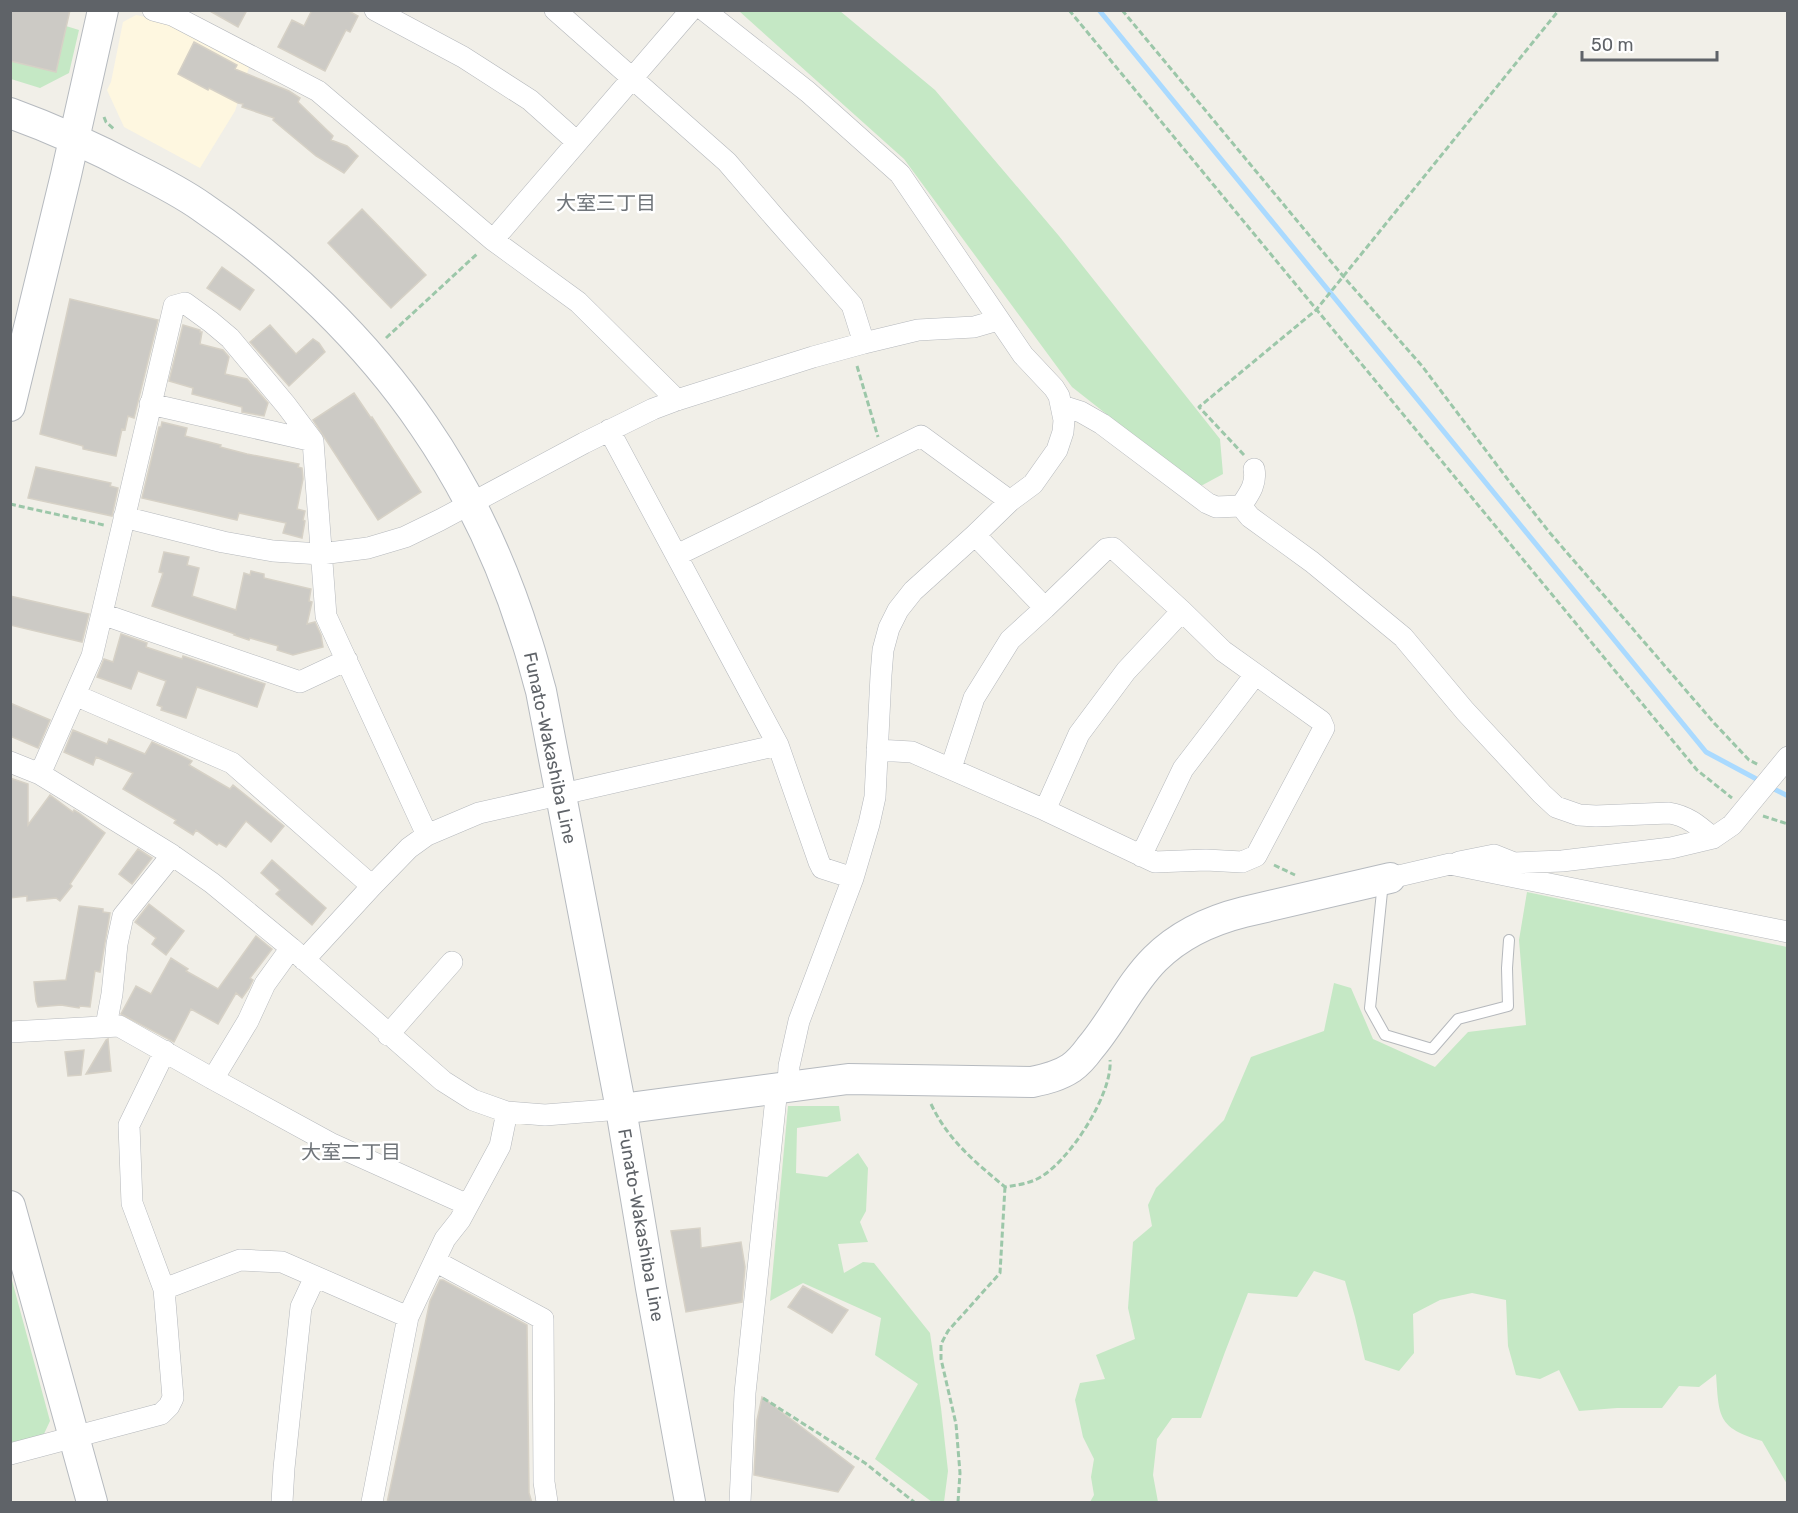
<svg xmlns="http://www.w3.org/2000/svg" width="1798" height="1513" viewBox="0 0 1798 1513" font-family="Rubik,'Noto Sans JP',sans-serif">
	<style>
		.commercial { fill: #fef7e0 }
		.green { fill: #c5e8c5 }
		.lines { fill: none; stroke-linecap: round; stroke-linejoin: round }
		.stream { stroke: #aadaff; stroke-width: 5 }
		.building { fill: #cccac5; stroke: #d6d1c6; stroke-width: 1.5 }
		.lane-casing { stroke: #b5b8bc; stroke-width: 12 }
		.street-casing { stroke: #b5b8bc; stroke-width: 22 }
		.secondary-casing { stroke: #b6babf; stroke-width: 32 }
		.path { stroke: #9cc7a9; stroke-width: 3; stroke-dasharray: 6 3; stroke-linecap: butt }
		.lane { stroke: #fff; stroke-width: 10 }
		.street { stroke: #fff; stroke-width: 21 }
		.secondary { stroke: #fff; stroke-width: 30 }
		.labels { text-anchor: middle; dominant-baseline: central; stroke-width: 5; stroke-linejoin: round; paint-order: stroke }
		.street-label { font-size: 18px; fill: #5f6368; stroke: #fff }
		.neighbourhood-label { font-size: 20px; fill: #70757a; stroke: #fff }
	</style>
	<rect width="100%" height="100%" fill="#f1efe8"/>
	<!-- commercial -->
	<path class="commercial" d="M136,15L167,22L250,64L235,111L200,168L124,127L107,90L111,82L123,22Z"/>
	<!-- green -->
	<path class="green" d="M739,11H840L935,90L1059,236L1220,439L1223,474L1199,487L1072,387L904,159Z
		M66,26L79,30L69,73L40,88L11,79V61L56,72Z
		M1527,892L1787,947V1484L1762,1441C1717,1428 1719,1416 1716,1374L1699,1387L1679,1386L1662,1408H1617L1579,1411L1559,1370L1540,1379L1516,1375L1508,1346L1506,1300L1472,1293L1440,1300L1413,1314L1414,1353L1399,1371L1365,1360L1355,1317L1345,1281L1314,1271L1297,1297L1248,1293L1225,1352L1201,1418H1172L1157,1439L1153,1475L1158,1502H1090L1094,1495L1091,1477L1094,1459L1083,1437L1075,1400L1080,1383L1105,1379L1096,1355L1135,1339L1128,1308L1133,1242L1152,1226L1148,1205L1156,1188L1224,1120L1251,1057L1324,1031L1334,983L1351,988L1373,1039L1435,1067L1468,1032L1526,1025L1519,940Z
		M788,1106H839L841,1121L797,1128L796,1173L827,1177L858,1153L868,1168L866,1211L860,1222L868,1242L838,1244L844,1273L863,1262L874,1263L930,1333L941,1408L948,1471L944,1502H932L875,1459L918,1384L875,1355L881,1318L803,1283L770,1301Z
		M10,1273L50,1421L43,1436L10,1445Z"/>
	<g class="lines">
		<!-- stream -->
		<path class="stream" d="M1099,10L1706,752L1762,782
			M1770,787L1788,796"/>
	</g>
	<!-- building -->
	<path class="building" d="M10,10H70L56,72L10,61Z
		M208,10H247L238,27Z
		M312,10H347L358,16L350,32L346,30L325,71L278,47L292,20L304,26Z
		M194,42L237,65L235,69L289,91L300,98L298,102L333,136L331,140L347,146L358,156L344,173L316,156L273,120L274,118L242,107L243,104L238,103L209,88L208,90L178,74Z
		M362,209L426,275L391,308L328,243Z
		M222,267L254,290L240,310L207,288Z
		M70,299L158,320L134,418L128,416L125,430L122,429L116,456L83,449V446L40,434Z
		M183,325L200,330V332H202L200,344L223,350L229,357L225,374L247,379L268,403L264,416L242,412V407L192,394L193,388L169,381Z
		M270,325L296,354L313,339L319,343L325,352L289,386L250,342Z
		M354,393L371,418L372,417L421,492L378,520L313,420Z
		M162,422L187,428L185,436L221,445L220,447L247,454L299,464L298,467L302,468L303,479L297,509L305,511L303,520L305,521L302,538L283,533L286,523L239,513L237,520L142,498L159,427H161Z
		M36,467L111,483L110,486L118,488L112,516L28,498Z
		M164,552L189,557L187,565L199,568L192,596L236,610L244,573L250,575L251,571L264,574V578L311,589L309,601L312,602L307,624L315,622L321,635L323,647L293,655L277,650L278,646L250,638L249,640L234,635L235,634L152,606L163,573L159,572Z
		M10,596L89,614L82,642L10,625Z
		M121,634L147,643L146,647L182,659L183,656L265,684L257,707L197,687L186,718L161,710L162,707L157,705L166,681L138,671L131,689L97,677L104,659L113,662Z
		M10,703L50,720L38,748L10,736Z
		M73,730L107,744L109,739L145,754L152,742L176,753L192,761L189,765L230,789L233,785L284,826L271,842L246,821L226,847L219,843L217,845L196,830L193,835L174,823L176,820L123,789L133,773L96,757L93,765L64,752Z
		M10,778L28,784V825L50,795L73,812L74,810L79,813L105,833L70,884L72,886L60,901L56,898L27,901V896L10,898Z
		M138,849L152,858L132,884L119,874Z
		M272,860L326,908L312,925L276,894L280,890L261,873Z
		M149,904L184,931L166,955L152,944L156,938L135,922Z
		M79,906L103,909V912L110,913L100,972L95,971L90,1007L80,1006L79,1008L61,1005L38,1007L36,1001L34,982L66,980Z
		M256,936L272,949L250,978L253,980L249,988L242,998L236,993L218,1024L191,1009L174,1042L121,1014L136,986L151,994L171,958L188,969L186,971L218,989Z
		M108,1039L111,1071L86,1074L106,1040Z
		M84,1050L81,1075L68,1076L65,1052Z
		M700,1228L701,1248L741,1242L745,1267L742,1302L686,1312L671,1231Z
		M440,1280H443L527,1325L529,1493L532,1503H387L430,1301Z
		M803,1286L848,1310L832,1333L788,1307Z
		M762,1397L854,1467L838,1492L754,1475L757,1420Z"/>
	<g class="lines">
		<!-- lane casing -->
		<g class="lane-casing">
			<path id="lane" d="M1383,882L1370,1008L1385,1035L1432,1049L1458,1019L1508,1006L1507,968L1509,940"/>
		</g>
		<!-- street casing -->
		<g class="street-casing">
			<path id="street" d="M153,10L172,15L318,91L493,240L578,302L677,400
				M375,10L463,57L530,100L577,142
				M555,10L727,162L776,219L852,305L864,343
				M704,10L808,92L900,174L1023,355L1054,388L1059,396L1064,420L1063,432L1057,450L1033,484L1010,501L975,535L913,591L898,610L889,628L883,650L881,675L875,797L869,824L853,878L799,1021L789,1066L788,1086
				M493,240L691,10
				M150,404L313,441
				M1062,406L1081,412L1102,424L1207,503L1216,507L1241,506C1249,494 1257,484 1254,469
				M609,430L778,745L819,862L822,868L853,878
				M1241,506L1250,517L1312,562L1403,637L1465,711L1542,794L1556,807L1579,815L1596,816L1669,813C1688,816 1699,826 1713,838
				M124,517L223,542L273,551L321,554L368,548L405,537L440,520L584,443L653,409L677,400L813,357L864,343L918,330L974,327L998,320
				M677,555L921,436L1010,501
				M102,614L300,682L347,660
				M75,695L232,763L372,886
				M877,750L912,752L1045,810L1155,862L1206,860L1242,862L1256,856L1324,728L1321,721L1223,651L1182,611L1113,548L1106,549L1045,608L975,535
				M10,762L40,774L172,855L212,883L291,948L443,1081L473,1100L507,1112L545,1115L621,1109
				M951,768L974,698L1010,640L1045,608
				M40,774L92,656L174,306L185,303L211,322L230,338L286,405L313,441L326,616L427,835
				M1045,810L1079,734L1126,671L1182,611
				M1141,856L1183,769L1255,675
				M1459,862L1494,855L1514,863L1562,861L1671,848L1713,838L1732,825L1788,757
				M1390,878L1450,864L1788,932
				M304,960L372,886L409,848L427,835L479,813L778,745
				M106,1026L112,994L117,944L123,916L172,855
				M10,1032L119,1026L213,1079L330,1143L468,1205
				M388,1035L452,962
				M213,1079L248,1021L265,984L291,948
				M435,1261L543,1319L544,1482L547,1502
				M164,1289L240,1260L282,1262L408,1317
				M10,1454L161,1414L169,1406L173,1398L164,1289L132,1203L129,1125L165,1051
				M282,1502L284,1468L301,1307L315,1277
				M372,1502L408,1317L445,1239L460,1220L500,1146L507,1112
				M740,1502L745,1393L777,1088"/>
		</g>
		<!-- secondary casing -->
		<g class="secondary-casing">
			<path id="secondary" d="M10,113C54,129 94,147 135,169C157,180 181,192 202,207C286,264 367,342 424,426C468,490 503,565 526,639C532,656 536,674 541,691L621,1109L651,1288L690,1502
				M10,406L66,175L103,10
				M621,1109L848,1079L1032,1082C1046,1079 1059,1076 1071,1068C1078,1063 1085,1055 1090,1048C1114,1020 1129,985 1155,959C1179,935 1212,920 1244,912L1390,878
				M10,1206L92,1502"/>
		</g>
		<!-- path -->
		<path class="path" d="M1069,10L1697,770L1732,798
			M1122,10L1343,276L1422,366L1512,485L1550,533L1715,724L1749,760L1759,765
			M104,117L106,122L115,130
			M386,338L478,253
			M857,366L878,437
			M1244,455L1199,407L1316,310L1559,10
			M10,504L104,525
			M1763,816L1788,824
			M1274,865L1295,875
			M931,1104C948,1140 975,1162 1005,1187C1016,1185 1027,1184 1037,1179C1068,1164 1113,1094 1110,1060
			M763,1398L865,1463L914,1502
			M958,1502L960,1473L956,1424L941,1359V1344L948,1331L1000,1273L1005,1187"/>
		<!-- lane -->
		<use href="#lane" class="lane"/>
		<!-- street -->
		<use href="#street" class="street"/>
		<!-- secondary -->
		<use href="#secondary" class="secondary"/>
	</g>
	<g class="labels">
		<!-- street labels -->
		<g class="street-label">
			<text transform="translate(550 748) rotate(78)">Funato-Wakashiba Line</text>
			<text transform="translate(641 1225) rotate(80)">Funato-Wakashiba Line</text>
		</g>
		<!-- neighbourhood labels -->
		<g class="neighbourhood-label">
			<text x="606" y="203">大室三丁目</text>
			<text x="351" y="1152">大室二丁目</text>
		</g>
	</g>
	<!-- border -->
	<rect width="1798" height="1513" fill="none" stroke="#5f6368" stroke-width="24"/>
	<!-- scale -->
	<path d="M1582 51v9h135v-9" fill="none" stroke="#5f6368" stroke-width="3"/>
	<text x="1591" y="51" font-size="18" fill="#5f6368" stroke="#ffffff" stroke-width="4.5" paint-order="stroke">50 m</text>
</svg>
